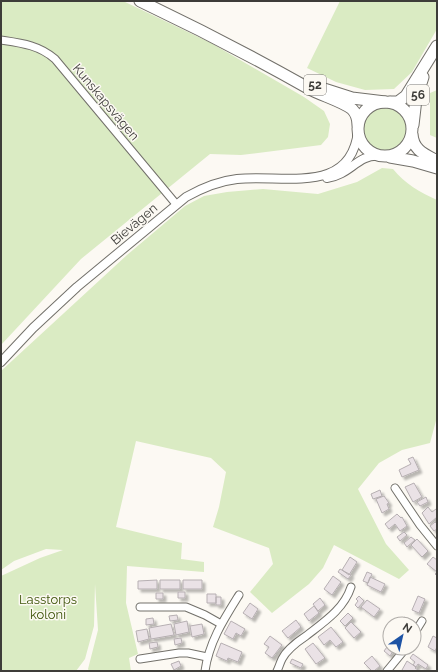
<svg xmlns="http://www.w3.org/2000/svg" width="438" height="672" viewBox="0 0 438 672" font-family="Raleway,sans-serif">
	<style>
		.green { fill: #daebc3 }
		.building { fill: #eae2e6; stroke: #b6afb2; filter: url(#shadow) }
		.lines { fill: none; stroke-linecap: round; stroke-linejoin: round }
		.minor-casing { stroke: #72706a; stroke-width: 9 }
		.tertiary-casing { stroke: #72706a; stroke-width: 10 }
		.primary-casing { stroke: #72706a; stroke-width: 13 }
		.trunk-casing { stroke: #72706a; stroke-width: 13 }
		.minor { stroke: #fff; stroke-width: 7 }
		.tertiary { stroke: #fff; stroke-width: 8 }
		.primary { stroke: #fff; stroke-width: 11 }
		.trunk { stroke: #fff; stroke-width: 11 }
		.labels { text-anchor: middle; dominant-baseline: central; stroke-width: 3; stroke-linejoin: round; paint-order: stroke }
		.shield { fill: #fcf9f3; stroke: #767571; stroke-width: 1 }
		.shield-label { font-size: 12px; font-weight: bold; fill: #3d3c39 }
		.street-label { font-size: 13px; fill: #3d3c39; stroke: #fcf9f3 }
		.park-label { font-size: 13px; fill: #40570c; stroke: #fcf9f3 }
	</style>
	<defs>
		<filter id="shadow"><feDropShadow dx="3" dy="3" stdDeviation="1" flood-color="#0004"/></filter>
	</defs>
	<rect width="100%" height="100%" fill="#fcf9f3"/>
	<!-- green -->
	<path class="green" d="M1,1H123L211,43L304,97L324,111L330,124L328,137L321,145L241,155L210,154L81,259L1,345Z
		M340,1H437V29L412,72L394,89L365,90L336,82L307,68Z
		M437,90V138L430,135V93Z
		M363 129a22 22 0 1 1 44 0a22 22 0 1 1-44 0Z
		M382,168L393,169C405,184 420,192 437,200V417L430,443L402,450L379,463L358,489L386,544L409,570L399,579L334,545L323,568L309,584L272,613L250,592L273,564L269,548L213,527L219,507L226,472L211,458L136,441L116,527L182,543L181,559L204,562V572L127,566L126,603L138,654L129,658L131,671H89L88,669L98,630L95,584L94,626L85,659L76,671H1V576L40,558L63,550L46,549L14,561L1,570V371L127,255L185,206L204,196L227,192L263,189L318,194L357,182Z"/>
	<!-- building -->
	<path class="building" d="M413,457L419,470L402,477L399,470L411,464L408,459Z
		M414,483L422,497L413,502L405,487Z
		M380,490L382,496L373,499L371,494Z
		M384,496L389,503L387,504L389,509L382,513L376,499Z
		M426,497L428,502L420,506L417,502Z
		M428,507L432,512L436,509L437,510V517L429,524L422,513Z
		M397,514L401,518L402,517L407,526L400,531L395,524L389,529L385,524Z
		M435,522L437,524V529L434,531L430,526Z
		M404,532L407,535L400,541L397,537Z
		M411,537L415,540L407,547L404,543Z
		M417,539L428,551L422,557L411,545Z
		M350,557L357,562L349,575L342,570Z
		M433,557L437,560V576L435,574L437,572L427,564Z
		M340,569L351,575L348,579L338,572Z
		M367,572L372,574L368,583L363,581Z
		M333,576L341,582L332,595L324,589Z
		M370,577L385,584L381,592L367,585Z
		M157,580V589H138V581Z
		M160,580H180V589H160Z
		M183,580H202V589H183Z
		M178,592H185V598H178Z
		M156,593H163V599H156Z
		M207,594H216V603H207Z
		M359,596L364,601L358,608L355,605L358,601L356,599Z
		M418,596L425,599L419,613L412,610Z
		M216,597H221V605H216Z
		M320,598L325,605L318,611L313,604Z
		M367,600L380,609L374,617L361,607Z
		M250,603L258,609L252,619L243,613Z
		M314,606L319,613L309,621L304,614Z
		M348,613L353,618L345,626L340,621Z
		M177,615L178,620L170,621L169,616Z
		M404,617L411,621L410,624H400Z
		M153,618L154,624L146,625V619Z
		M296,620L301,627L288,638L282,631Z
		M187,621L189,632L176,635L174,624Z
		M231,621L245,629L241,636L236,633L233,639L224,634Z
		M351,622L361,632L354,638L345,628Z
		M171,624L174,635L151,639L149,628Z
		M202,624L204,634L192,637L190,626Z
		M331,627L343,642L336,647L330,640L324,645L318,637Z
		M147,629L149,639L138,642L136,631Z
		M270,636L282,645L272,658L265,653L269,647L264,644Z
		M433,636L437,638V647L435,651L428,647Z
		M181,638L182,643L175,645L174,639Z
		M157,642L158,647L150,649L149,643Z
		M221,643L242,652L238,662L228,658L227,661L216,656Z
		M313,643L325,658L316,664L305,649Z
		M390,643V648H395L390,656L384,651Z
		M413,654L428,665L426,669L418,664L416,667L413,665L415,662L410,658Z
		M372,656L380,666L374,671H372L364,663Z
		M292,659L303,664L301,668L290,663Z
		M179,661L181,666L174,670L171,664Z
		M407,661L416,667L415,668L418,670V671H404L402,670Z"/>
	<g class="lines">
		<!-- minor casing -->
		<g class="minor-casing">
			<path id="minor" d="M1,40C21,43 39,45 55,59L176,204
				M395,488L420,525L437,546
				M140,607H186L205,615L221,624
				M414,634L422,621
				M140,659L179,653H188L207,657
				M205,671C209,642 224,619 239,595
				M277,671C279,667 280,663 282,659C287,649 297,642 306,636C324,622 344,609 351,587
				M387,671L406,648"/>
		</g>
		<!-- tertiary casing -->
		<g class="tertiary-casing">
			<path id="tertiary" d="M327,178C350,175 358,154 379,156
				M1,362L33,328L77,287L186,197C202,188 219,181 237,179C283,174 351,196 358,131"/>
		</g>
		<!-- primary casing -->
		<g class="primary-casing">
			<path id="primary" d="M140,1C197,28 253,57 308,88C320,95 342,101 352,109C357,114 358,119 358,125
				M324,89L352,98L385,102"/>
		</g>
		<!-- trunk casing -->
		<g class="trunk-casing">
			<path id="trunk" d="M358 129a27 27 0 1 1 54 0a27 27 0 1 1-54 0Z
				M390,102H398L406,96L437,46
				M413,125L416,99L423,77
				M412,134C413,150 424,154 437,161
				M390,157L413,161L437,168"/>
		</g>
		<!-- minor -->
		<use href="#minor" class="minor"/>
		<!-- tertiary -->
		<use href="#tertiary" class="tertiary"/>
		<!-- primary -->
		<use href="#primary" class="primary"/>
		<!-- trunk -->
		<use href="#trunk" class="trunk"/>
	</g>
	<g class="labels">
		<!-- shield labels -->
		<g class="shield">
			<rect x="304" y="75" width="22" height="20" rx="3"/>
			<rect x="407" y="85" width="22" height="20" rx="3"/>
		</g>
		<g class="shield-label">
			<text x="315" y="85">52</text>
			<text x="418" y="95">56</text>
		</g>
		<!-- street labels -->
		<g class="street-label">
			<text transform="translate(106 102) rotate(50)">Kunskapsvägen</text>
			<text transform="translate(134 224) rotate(-40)">Bievägen</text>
		</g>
		<!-- park labels -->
		<g class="park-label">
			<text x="48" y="599">Lasstorps<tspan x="48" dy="15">koloni</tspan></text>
		</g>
	</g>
	<!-- border -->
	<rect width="438" height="672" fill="none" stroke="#3d3c39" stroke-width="4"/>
	<!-- north arrow -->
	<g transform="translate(402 636) rotate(34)"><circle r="19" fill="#fcf9f3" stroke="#b0ada9"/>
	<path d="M0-3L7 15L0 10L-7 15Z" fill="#1d53a5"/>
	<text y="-6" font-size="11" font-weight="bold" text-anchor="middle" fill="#3d3c39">N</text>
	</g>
</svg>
